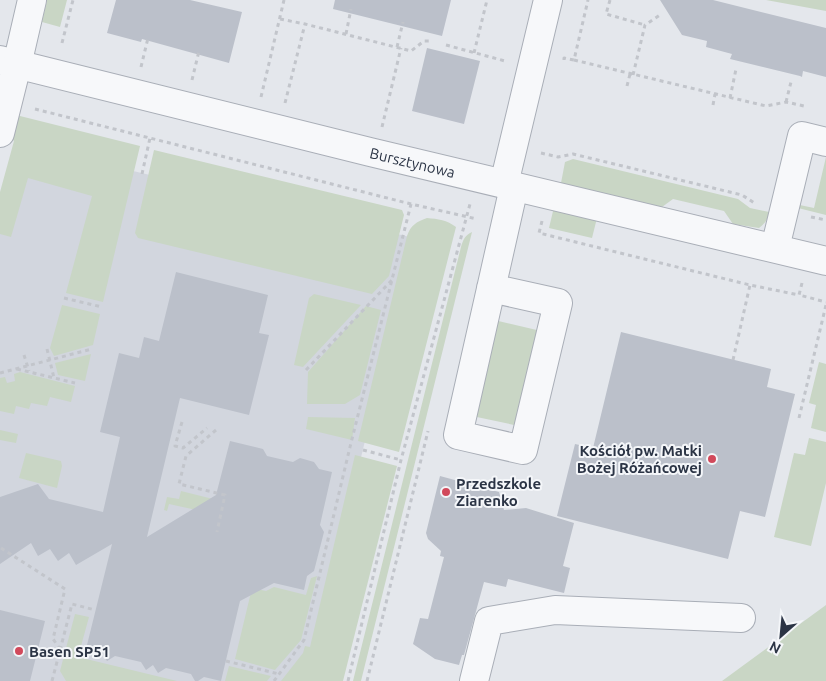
<svg xmlns="http://www.w3.org/2000/svg" width="826" height="681" viewBox="0 0 826 681" font-family="Ubuntu,sans-serif">
	<style>
		.built { fill: #d2d6de }
		.green { fill: #c9d6c5 }
		.building { fill: #bbc0ca }
		.lines { fill: none; stroke-linecap: round; stroke-linejoin: round }
		.minor-casing { stroke: #a9aeb7; stroke-width: 30 }
		.path { stroke: #c2c5cb; stroke-width: 3; stroke-dasharray: 4 4; stroke-linecap: butt }
		.minor { stroke: #f7f8fa; stroke-width: 28 }
		.poi-dot { fill: #d1495b; stroke: #f4f6f9; stroke-width: 2 }
		.labels { text-anchor: middle; dominant-baseline: central; stroke-width: 4; stroke-linejoin: round; paint-order: stroke }
		.street-label { font-size: 15px; fill: #2b3445; stroke: #f4f6f9 }
		.poi-label { font-size: 15px; font-weight: bold; fill: #2b3445; stroke: #f4f6f9; text-anchor: start }
	</style>
	<rect width="100%" height="100%" fill="#e4e7ec"/>
	<!-- built -->
	<path class="built" d="M24,145L414,238L307,681H0V221Z"/>
	<!-- green -->
	<path class="green" d="M47,0H67L60,27L42,22Z
		M766,0H826V11Z
		M16,115L140,146L103,302L66,293L92,196L28,178L11,237L0,234V192L14,141L10,137Z
		M154,150L402,210L404,215L389,276L372,294L138,238L135,233Z
		M826,157V215L794,207L795,204L814,208Z
		M573,159L738,199L750,208L769,212C768,220 765,223 759,228L733,224L724,211L673,199L662,207L561,183L565,162Z
		M554,207L597,218L592,238L549,228Z
		M427,218C438,219 447,220 456,227L399,452L358,441L407,236C411,225 416,222 427,218Z
		M472,232L361,681H353L461,247C463,240 465,235 472,232Z
		M314,294L361,305L303,367L294,365L309,298Z
		M62,305L100,314L93,345L54,356L50,348Z
		M366,306L381,310L360,395L345,404H307L308,372Z
		M494,320L541,331L519,426L472,416Z
		M91,354L85,381L58,375L55,363Z
		M819,362L826,364V432L811,428L816,405L809,403Z
		M20,372L75,386L71,402L50,397L47,406L31,403L29,409L16,406L14,414L0,411V378L5,377L7,383L15,381L14,374Z
		M308,417L355,418L352,440L306,429Z
		M0,430L18,434L16,443L0,440Z
		M809,438L826,442V483L811,546L774,537L794,453L805,455Z
		M26,453L61,461L62,466L57,488L19,478Z
		M355,455L397,466L343,681H281L303,653L305,646L310,647Z
		M181,491L213,499L210,513L169,504L167,511L164,510L167,497L179,499Z
		M317,576L301,640L275,670L235,659L252,588L266,591L274,587L306,595L311,578Z
		M826,605V681H722Z
		M75,614L89,617L78,657L177,681H66L60,671Z
		M229,666L271,676L267,681H225Z"/>
	<!-- building -->
	<path class="building" d="M116,0H190L242,12L229,63L142,39L141,42L107,33Z
		M335,0H451L442,36L333,9Z
		M660,0H713L826,28V77L803,71L802,77L800,76L730,59L732,54L706,47L707,41L682,35Z
		M427,48L480,61L464,124L412,111Z
		M176,272L268,295L259,333L269,335L249,415L180,398L147,537L216,495L230,441L263,449L267,456L293,462L300,458L314,462L319,469L332,472L320,525L324,532L314,571L307,576L304,590L274,583L240,601L221,681L204,677L198,681H195L191,674L166,668L158,673L153,665L146,670L141,662L115,656L107,661L102,653L86,649L112,544L76,565L69,553L58,561L50,549L38,556L31,543L0,564V497L38,484L49,499L103,512L120,437L100,432L119,353L139,358L144,337L159,341Z
		M621,332L771,369L767,387L795,394L765,517L740,511L728,559L557,516L575,444L593,448Z
		M440,476L499,492L504,510L526,508L574,523L563,566L570,568L564,593L508,579L506,587L484,582L464,655H462L459,665L435,659L413,644L420,618L428,619L444,557L440,556L441,551L428,539L426,533Z
		M0,610L45,621L30,681H0Z"/>
	<g class="lines">
		<!-- minor casing -->
		<g class="minor-casing">
			<g id="minor">
				<path id="s1" d="M0,60L370,152L826,261"/>
				<path d="M0,133L17,65L32,0"/>
				<path d="M504,184L548,0"/>
				<path d="M775,248L802,136L826,142"/>
				<path d="M491,288L558,303L523,450L458,435L514,187"/>
				<path d="M474,681L489,621L555,610L741,618"/>
			</g>
		</g>
		<!-- path -->
		<path class="path" d="M610,0L606,14L645,25
			M280,19L305,24L411,51L424,41H429
			M346,34L351,9
			M62,43L73,0
			M446,45L505,61
			M397,47L403,22
			M474,53L487,0
			M564,60V58L574,60L588,0
			M574,60L766,106L786,102L804,106
			M141,67L148,38
			M633,75L645,25L660,15
			M192,80L199,51
			M627,86L630,74
			M261,97L284,0
			M730,98L736,69
			M786,102L791,82
			M285,103L305,24
			M713,105L715,94
			M35,109L411,204L477,219
			M382,127L401,48
			M541,153L558,157L573,154L742,195L756,204
			M142,174L150,138
			M811,217L826,220
			M542,221L539,233L750,285L799,295
			M802,283L799,295L826,302
			M64,298L102,307
			M47,349L54,378
			M24,355L29,371
			M733,360L750,285
			M17,369L75,383
			M306,370L392,280
			M0,373L92,349
			M799,418L826,305
			M182,422L175,446L183,448L207,428
			M216,430L186,456L179,484L225,495L217,532
			M363,450L401,460
			M1,548L65,589L53,639L60,649
			M226,661L279,674
			M52,681L72,604L95,610
			M274,681L304,640L350,447L411,204
			M348,681L401,460L470,204
			M367,681L428,431"/>
		<!-- minor -->
		<use href="#minor" class="minor"/>
	</g>
	<!-- markers -->
	<g class="poi-dot">
		<circle cx="712" cy="459" r="5"/>
		<circle cx="446" cy="492" r="5"/>
		<circle cx="19" cy="651" r="5"/>
	</g>
	<g class="labels">
		<!-- street labels -->
		<g class="street-label">
			<text stroke="none"><textPath href="#s1" startOffset="425">Bursztynowa</textPath></text>
		</g>
		<!-- poi labels -->
		<g class="poi-label">
			<text x="702" y="450" text-anchor="end">Kościół pw. Matki<tspan x="702" dy="17">Bożej Różańcowej</tspan></text>
			<text x="456" y="483">Przedszkole<tspan x="456" dy="17">Ziarenko</tspan></text>
			<text x="29" y="651">Basen SP51</text>
		</g>
	</g>
	<!-- north arrow -->
	<g transform="translate(781 636) rotate(207)" stroke="#f4f6f9" stroke-width="4" paint-order="stroke">
	<path d="M0-4L9 19L0 12L-9 19Z" fill="#2b3445"/>
	<text y="-8" font-size="14" font-weight="bold" text-anchor="middle" fill="#2b3445">N</text>
	</g>
</svg>
